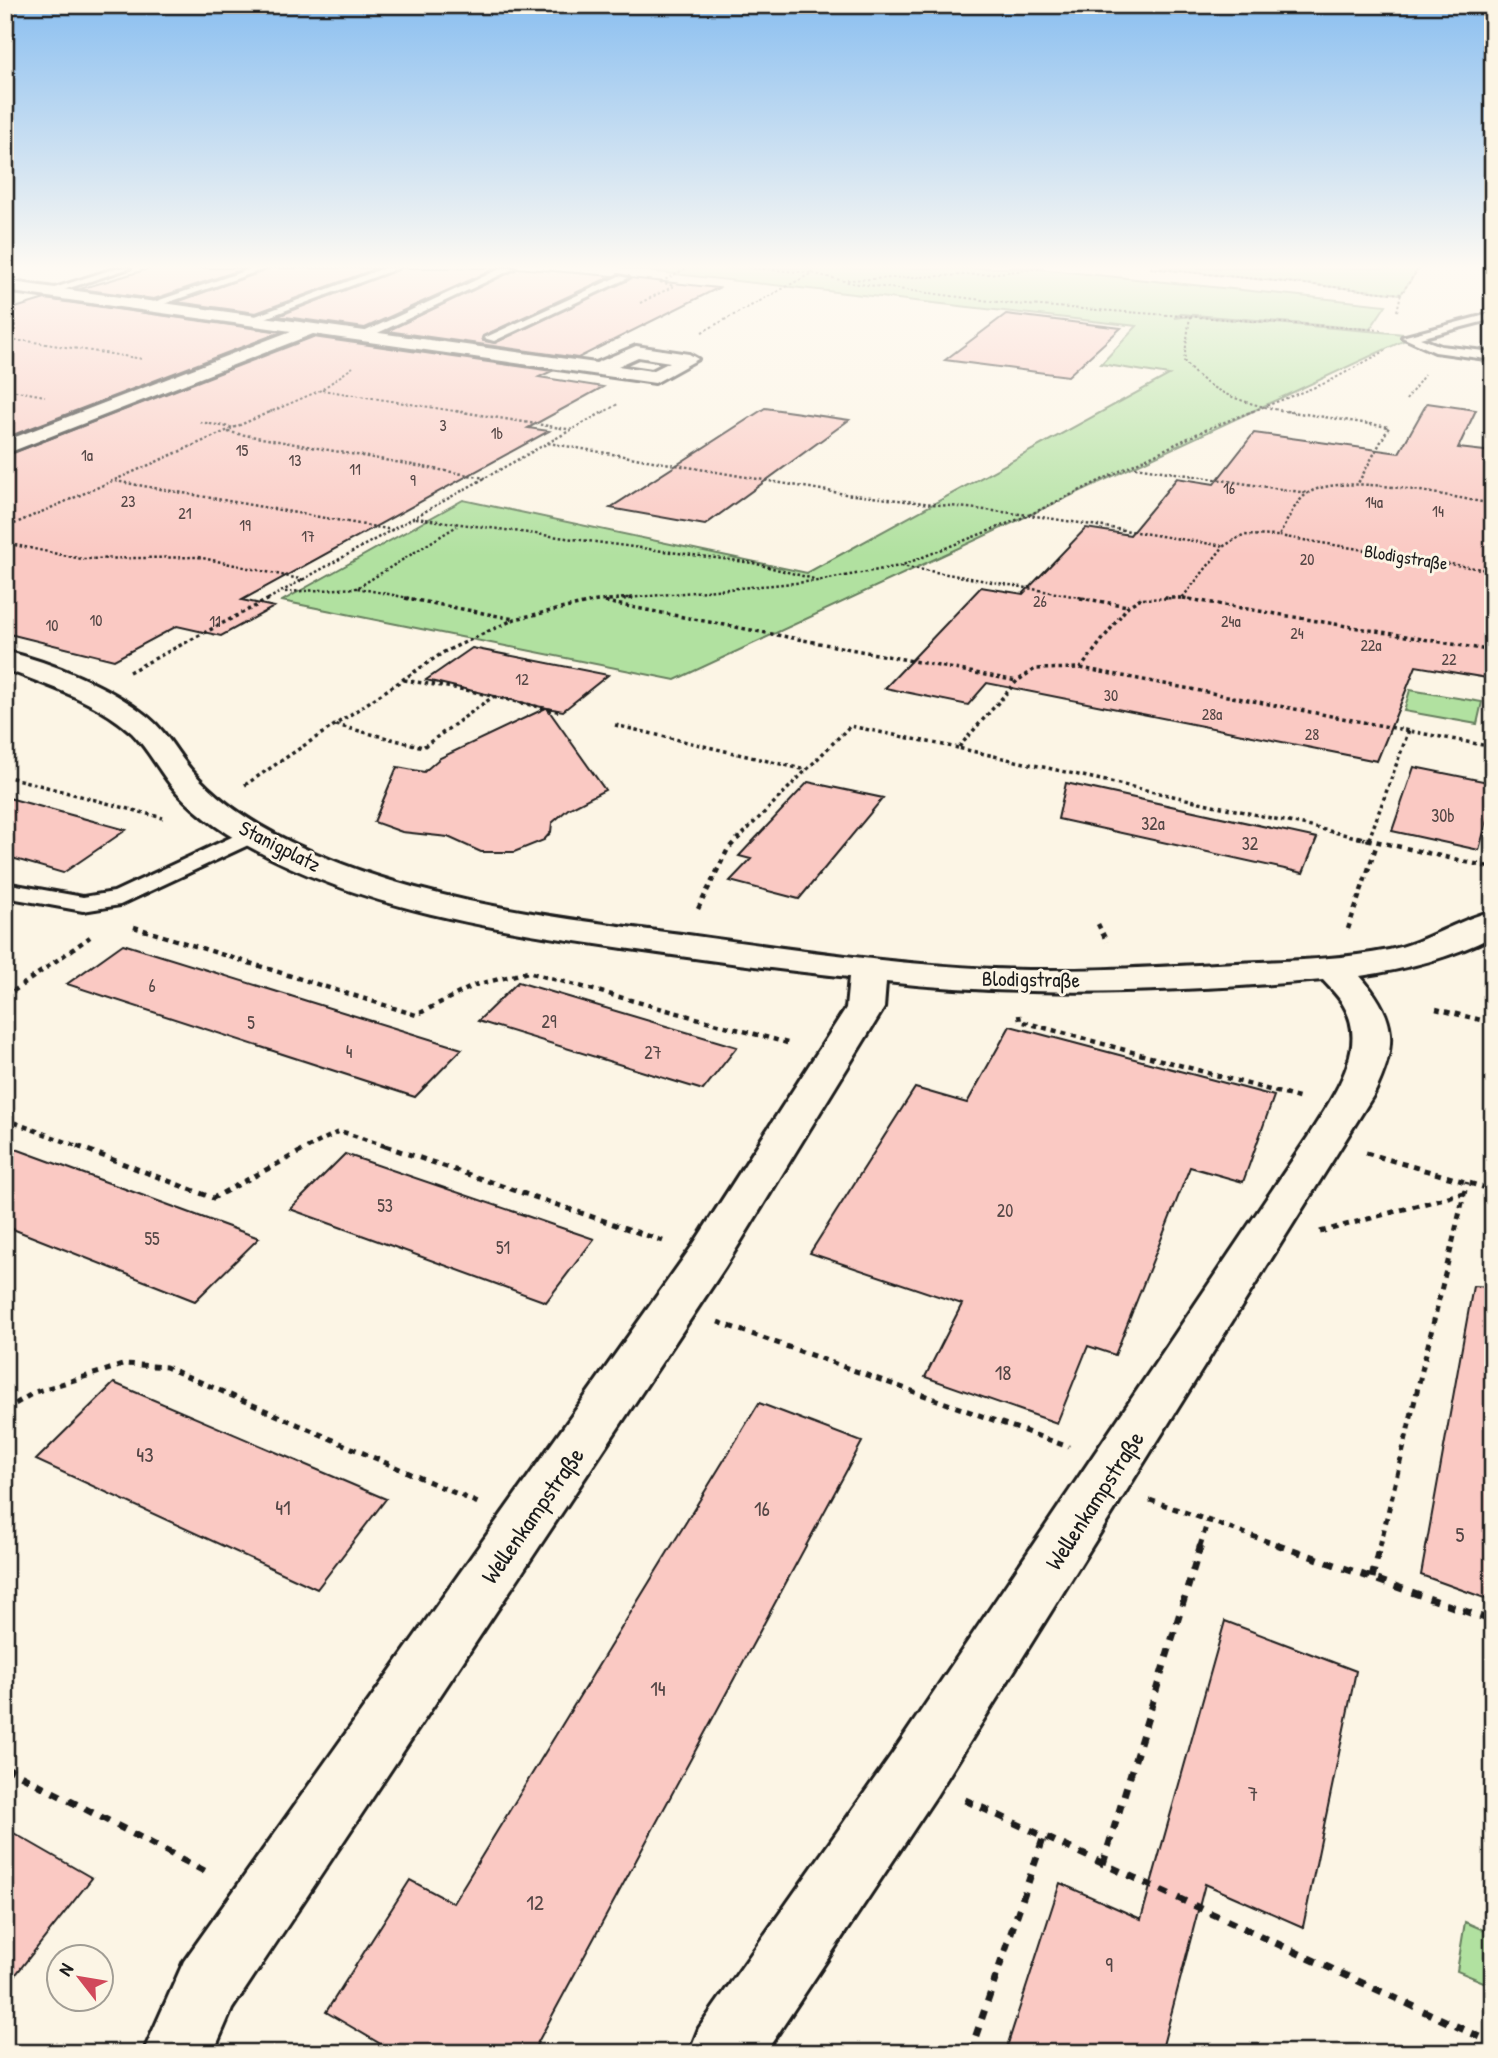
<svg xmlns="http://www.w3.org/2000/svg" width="1498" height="2058" viewBox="0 0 1498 2058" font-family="'Patrick Hand',sans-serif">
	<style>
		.green { fill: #b1e1a0; stroke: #667e5e; stroke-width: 2 }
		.building { fill: #fac9c3; stroke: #1c1c1c; stroke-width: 2 }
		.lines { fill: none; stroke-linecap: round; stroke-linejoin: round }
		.service-casing { stroke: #1c1c1c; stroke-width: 6 }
		.minor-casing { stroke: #1c1c1c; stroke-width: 6 }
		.path-far5 { stroke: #1c1c1c; stroke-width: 2; stroke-dasharray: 2.5 2.5; stroke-linecap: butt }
		.path-far4 { stroke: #1c1c1c; stroke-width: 2.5; stroke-dasharray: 2.5 2.5; stroke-linecap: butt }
		.path-far3 { stroke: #1c1c1c; stroke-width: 3.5; stroke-dasharray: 3.5 3.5; stroke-linecap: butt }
		.path-far2 { stroke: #1c1c1c; stroke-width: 4.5; stroke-dasharray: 5 5; stroke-linecap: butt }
		.path-far1 { stroke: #1c1c1c; stroke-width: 5; stroke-dasharray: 6 6; stroke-linecap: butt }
		.path { stroke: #1c1c1c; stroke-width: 7; stroke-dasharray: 9 9; stroke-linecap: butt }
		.service { fill: #fcf5e5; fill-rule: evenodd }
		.minor { fill: #fcf5e5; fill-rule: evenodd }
		.labels { text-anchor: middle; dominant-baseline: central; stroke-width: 6; stroke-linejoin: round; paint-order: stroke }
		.far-number-label { font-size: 16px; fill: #544746 }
		.far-street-label { font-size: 18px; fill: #1c1c1c; stroke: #fcf5e5 }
		.number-label { font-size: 18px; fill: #544746 }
		.street-label { font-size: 21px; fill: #1c1c1c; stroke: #fcf5e5 }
		.near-number-label { font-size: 21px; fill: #544746 }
		.near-street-label { font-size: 24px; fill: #1c1c1c; stroke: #fcf5e5 }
	</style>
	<rect width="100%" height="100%" fill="#fcf5e5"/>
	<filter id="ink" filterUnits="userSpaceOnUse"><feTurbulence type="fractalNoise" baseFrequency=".0143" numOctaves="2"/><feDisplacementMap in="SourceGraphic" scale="14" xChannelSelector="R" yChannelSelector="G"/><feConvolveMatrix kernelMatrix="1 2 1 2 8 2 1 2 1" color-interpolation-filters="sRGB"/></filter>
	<g filter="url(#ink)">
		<!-- green -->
		<path class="green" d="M622,268H1030L1386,305L1370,329L1181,314L1174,318L1190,316L1416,335L675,680L282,601L463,500L807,573L1169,375L1101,364L1137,326Z
			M1150,268H1419L1401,294Z
			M1410,690L1482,702L1477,724L1404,711Z
			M1465,1922L1493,1934V1986L1457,1971Z"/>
		<!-- building -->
		<path class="building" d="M152,268H246L154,299L80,289Z
			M270,268H378L256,313L177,302Z
			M401,268H497L365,328L278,316Z
			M517,268L612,276L483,336V341L495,343L630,278L718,288L578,358L387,331Z
			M45,299L281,332L5,438V311Z
			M1006,314L1121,328L1068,376L945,360Z
			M313,337L552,371L539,377L603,387L528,428L549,431L242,600L274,607L221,636L177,626L114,660L5,633V456Z
			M1427,403L1476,410L1458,448L1493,452V679L1416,666L1377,761L987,683L968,705L885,688L981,587L1023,594L1086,528L1130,535L1177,478L1214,484L1254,433L1399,453Z
			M765,408L849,420L705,525L610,508Z
			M472,648L608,675L563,711L547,708L605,790L568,809L552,823L551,832L544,840L514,852H481L448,837L402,832L374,822L397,767L424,772L440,758L546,708L426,680Z
			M1414,767L1493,783V799L1479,850L1392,831Z
			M808,782L883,798L799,899L730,881L751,859L739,856Z
			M1066,783L1317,838L1303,873L1058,819Z
			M5,797L53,810L126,830L63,873L5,856Z
			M123,944L462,1049L415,1097L67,984Z
			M518,982L737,1047L703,1090L478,1021Z
			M1010,1026L1274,1096L1243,1182L1190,1167L1115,1355L1088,1346L1057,1423L925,1377L962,1304L810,1253L915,1088L967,1103Z
			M5,1145L259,1238L195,1301L5,1226Z
			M345,1154L594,1239L546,1302L290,1209Z
			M1473,1286L1493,1287V1601L1421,1575Z
			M114,1383L386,1499L317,1589L36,1460Z
			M759,1403L862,1442L532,2053H396L326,2012L410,1880L453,1903Z
			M1225,1621L1356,1671L1303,1927L1205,1884L1161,2053H1005L1060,1883L1141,1919Z
			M5,1828L92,1878L5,1988Z"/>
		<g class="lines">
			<!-- service casing -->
			<g class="service-casing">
				<path id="service" d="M116,268H130L51,294L42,292Z
					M253,268H267L152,308L142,306Z
					M384,268H398L252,323L242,321Z
					M502,268H515L365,339L355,336Z
					M619,276L628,278L494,341L484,338Z
					M1493,313V319L1420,338L1441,346L1493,352V360L1435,352L1402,337Z
					M251,828L262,835L259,840L120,905L83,911L5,897V883L83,897L114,892Z"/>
			</g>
			<!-- minor casing -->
			<g class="minor-casing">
				<path id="minor" d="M5,281L596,363L636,346L689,354L698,359L655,383L313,334L5,454V441L291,331L5,291ZM638,357L670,362L652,371L618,366Z
					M5,651C53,663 110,686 148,717C167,732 177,754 193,772C226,810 272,835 317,854C434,904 563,919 688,935C789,949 892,964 994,969C1068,972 1142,968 1216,964C1274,961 1332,961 1389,950C1427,942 1457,920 1493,911V936C1451,958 1406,969 1360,976C1397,1018 1398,1045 1374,1094L936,1796L765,2053H689L699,2028L892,1754L1308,1137C1330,1100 1370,1050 1344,1006C1339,996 1330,988 1323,980C1178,992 1031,998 886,982L884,1008L725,1267L232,2009L213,2053H143L184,1961L693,1245L846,1008L849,977C774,969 699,959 623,948C497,930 361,909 248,846C219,830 191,810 170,784C157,767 147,748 132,733C97,701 49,686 5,669Z"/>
			</g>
			<!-- path-far5 -->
			<path class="path-far5" d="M748,268L812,273L852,283L1013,304L1381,330
				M1150,268L1401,294L1419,268
				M847,280L987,274L1045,268
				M661,282L687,268
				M640,303L674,286L660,282
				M1397,311L1401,294
				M1190,316L1184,361C1209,396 1255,406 1295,413
				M702,332L812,273L810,268
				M5,341H27L143,359
				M5,389L45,396
				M322,390L467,413
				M1406,400L1424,375
				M268,413L321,390L353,367
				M602,413L618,404
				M1248,413L1328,382L1385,351"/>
			<!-- path-far4 -->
			<path class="path-far4" d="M456,411L573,430
				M1286,411L1389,427L1357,485
				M200,422L234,428
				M228,432L485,478
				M548,443L845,494L1029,515L1224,546
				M1135,467L1307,493
				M115,481L393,530
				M416,518L753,563L814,579
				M5,528L272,411
				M1279,536L1493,571
				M5,543L82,559L198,557L304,580
				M901,566L1090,599
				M285,592L357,588
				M1183,598L1191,599
				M268,599L605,411
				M414,599L357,588L457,526
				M616,599L817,581L900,566L1029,515L1207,429L1253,411
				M1138,599L1182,598L1224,546L1243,535L1279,536C1287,522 1295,500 1310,492C1347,472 1450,497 1493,504"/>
			<!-- path-far3 -->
			<path class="path-far3" d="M405,598L514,619
				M1080,598L1128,606
				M1141,598L1128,606L1081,668L1035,669L1017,681L958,748L1365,839
				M1164,598H1182
				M1183,598L1493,651
				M605,602L1017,681
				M1081,668L1493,747
				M129,672L271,598
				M404,680L466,690L561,712
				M336,725L423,747L494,696
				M615,725L806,770
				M5,776L163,818
				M245,785L444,652L515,619L597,601L635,598
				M738,839L850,726L958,748
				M1369,839L1409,730"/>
			<!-- path-far2 -->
			<path class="path-far2" d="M1357,837L1493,868
				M1368,841L1369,837
				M698,909L728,849L739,837
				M1098,924L1107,942
				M134,927L416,1015L475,985L528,972L791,1044
				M1348,929L1377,844
				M5,986L16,990
				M5,997L90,937
				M1436,1009L1493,1023
				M1019,1015L1020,1021L1302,1099
				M5,1119L82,1148
				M307,1148L340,1131L391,1148"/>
			<!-- path-far1 -->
			<path class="path-far1" d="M77,1146L213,1198L311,1146
				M385,1146L663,1241
				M1366,1153L1493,1190
				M1320,1232L1463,1193
				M718,1322L1069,1447
				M5,1410L35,1392L126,1364L166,1367L478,1503
				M1150,1500L1281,1546
				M1200,1546L1208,1520
				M1380,1546L1467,1182"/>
			<!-- path -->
			<path class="path" d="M1276,1544L1493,1621
				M1372,1578L1380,1544
				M5,1767L212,1875
				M965,1800L1493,2043
				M1103,1864L1201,1544
				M970,2053L1044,1836"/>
			<!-- service -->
			<use href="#service" class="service"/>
			<!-- minor -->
			<use href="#minor" class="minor"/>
		</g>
	</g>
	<!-- sky -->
	<linearGradient id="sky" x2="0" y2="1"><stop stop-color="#8bbff0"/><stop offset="0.48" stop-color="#fefaf3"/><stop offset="1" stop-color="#fefaf3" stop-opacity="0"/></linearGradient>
	<rect width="1498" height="556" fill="url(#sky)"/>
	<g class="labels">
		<!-- far-number labels -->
		<g class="far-number-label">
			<text x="443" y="425">3</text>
			<text x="497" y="433">1b</text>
			<text x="242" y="450">15</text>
			<text x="87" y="455">1a</text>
			<text x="295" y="460">13</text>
			<text x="355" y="469">11</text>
			<text x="413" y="480">9</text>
			<text x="1229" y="488">16</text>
			<text x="128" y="501">23</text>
			<text x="1374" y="502">14a</text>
			<text x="1438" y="511">14</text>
			<text x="185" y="513">21</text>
			<text x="245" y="525">19</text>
			<text x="308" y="536">17</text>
			<text x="1307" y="559">20</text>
			<text x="1040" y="601">26</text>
			<text x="96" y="620">10</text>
			<text x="215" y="621">11</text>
			<text x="1231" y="621">24a</text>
			<text x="52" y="625">10</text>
			<text x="1297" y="633">24</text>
			<text x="1371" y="645">22a</text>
			<text x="1449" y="659">22</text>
			<text x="522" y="679">12</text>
			<text x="1111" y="695">30</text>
			<text x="1212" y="714">28a</text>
			<text x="1312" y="734">28</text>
		</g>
		<!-- far-street labels -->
		<g class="far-street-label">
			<text transform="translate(1406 557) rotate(9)">Blodigstraße</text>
		</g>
		<!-- number labels -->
		<g class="number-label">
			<text x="1443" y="815">30b</text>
			<text x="1153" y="823">32a</text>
			<text x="1250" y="843">32</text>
			<text x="152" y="985">6</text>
			<text x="549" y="1021">29</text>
			<text x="251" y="1022">5</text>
			<text x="349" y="1051">4</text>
			<text x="653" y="1052">27</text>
			<text x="385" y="1205">53</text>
			<text x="1005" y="1210">20</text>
			<text x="152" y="1238">55</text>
			<text x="503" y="1247">51</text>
		</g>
		<!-- street labels -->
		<g class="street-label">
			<text transform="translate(280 846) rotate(27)">Stanigplatz</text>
			<text transform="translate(1031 979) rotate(1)">Blodigstraße</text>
		</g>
		<!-- near-number labels -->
		<g class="near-number-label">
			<text x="1003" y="1372">18</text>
			<text x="145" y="1454">43</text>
			<text x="283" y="1507">41</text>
			<text x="762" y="1508">16</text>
			<text x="1460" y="1534">5</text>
			<text x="658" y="1688">14</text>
			<text x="1253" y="1793">7</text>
			<text x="535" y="1902">12</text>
			<text x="1109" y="1964">9</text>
		</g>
		<!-- near-street labels -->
		<g class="near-street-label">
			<text transform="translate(1094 1500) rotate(-57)">Wellenkampstraße</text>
			<text transform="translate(532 1515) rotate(-55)">Wellenkampstraße</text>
		</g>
	</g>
	<!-- margin -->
	<rect width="1498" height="2058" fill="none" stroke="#fcf5e5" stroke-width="28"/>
	<rect x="14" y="14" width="1470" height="2030" fill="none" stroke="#1c1c1c" stroke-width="2.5" filter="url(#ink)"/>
	<!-- north arrow -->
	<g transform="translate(80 1978) rotate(301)"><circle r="33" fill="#fcf5e5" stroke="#a29e95" stroke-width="2"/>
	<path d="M0-5L12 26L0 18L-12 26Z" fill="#d1495b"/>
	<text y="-10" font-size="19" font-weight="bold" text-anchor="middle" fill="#1c1c1c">N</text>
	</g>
</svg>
